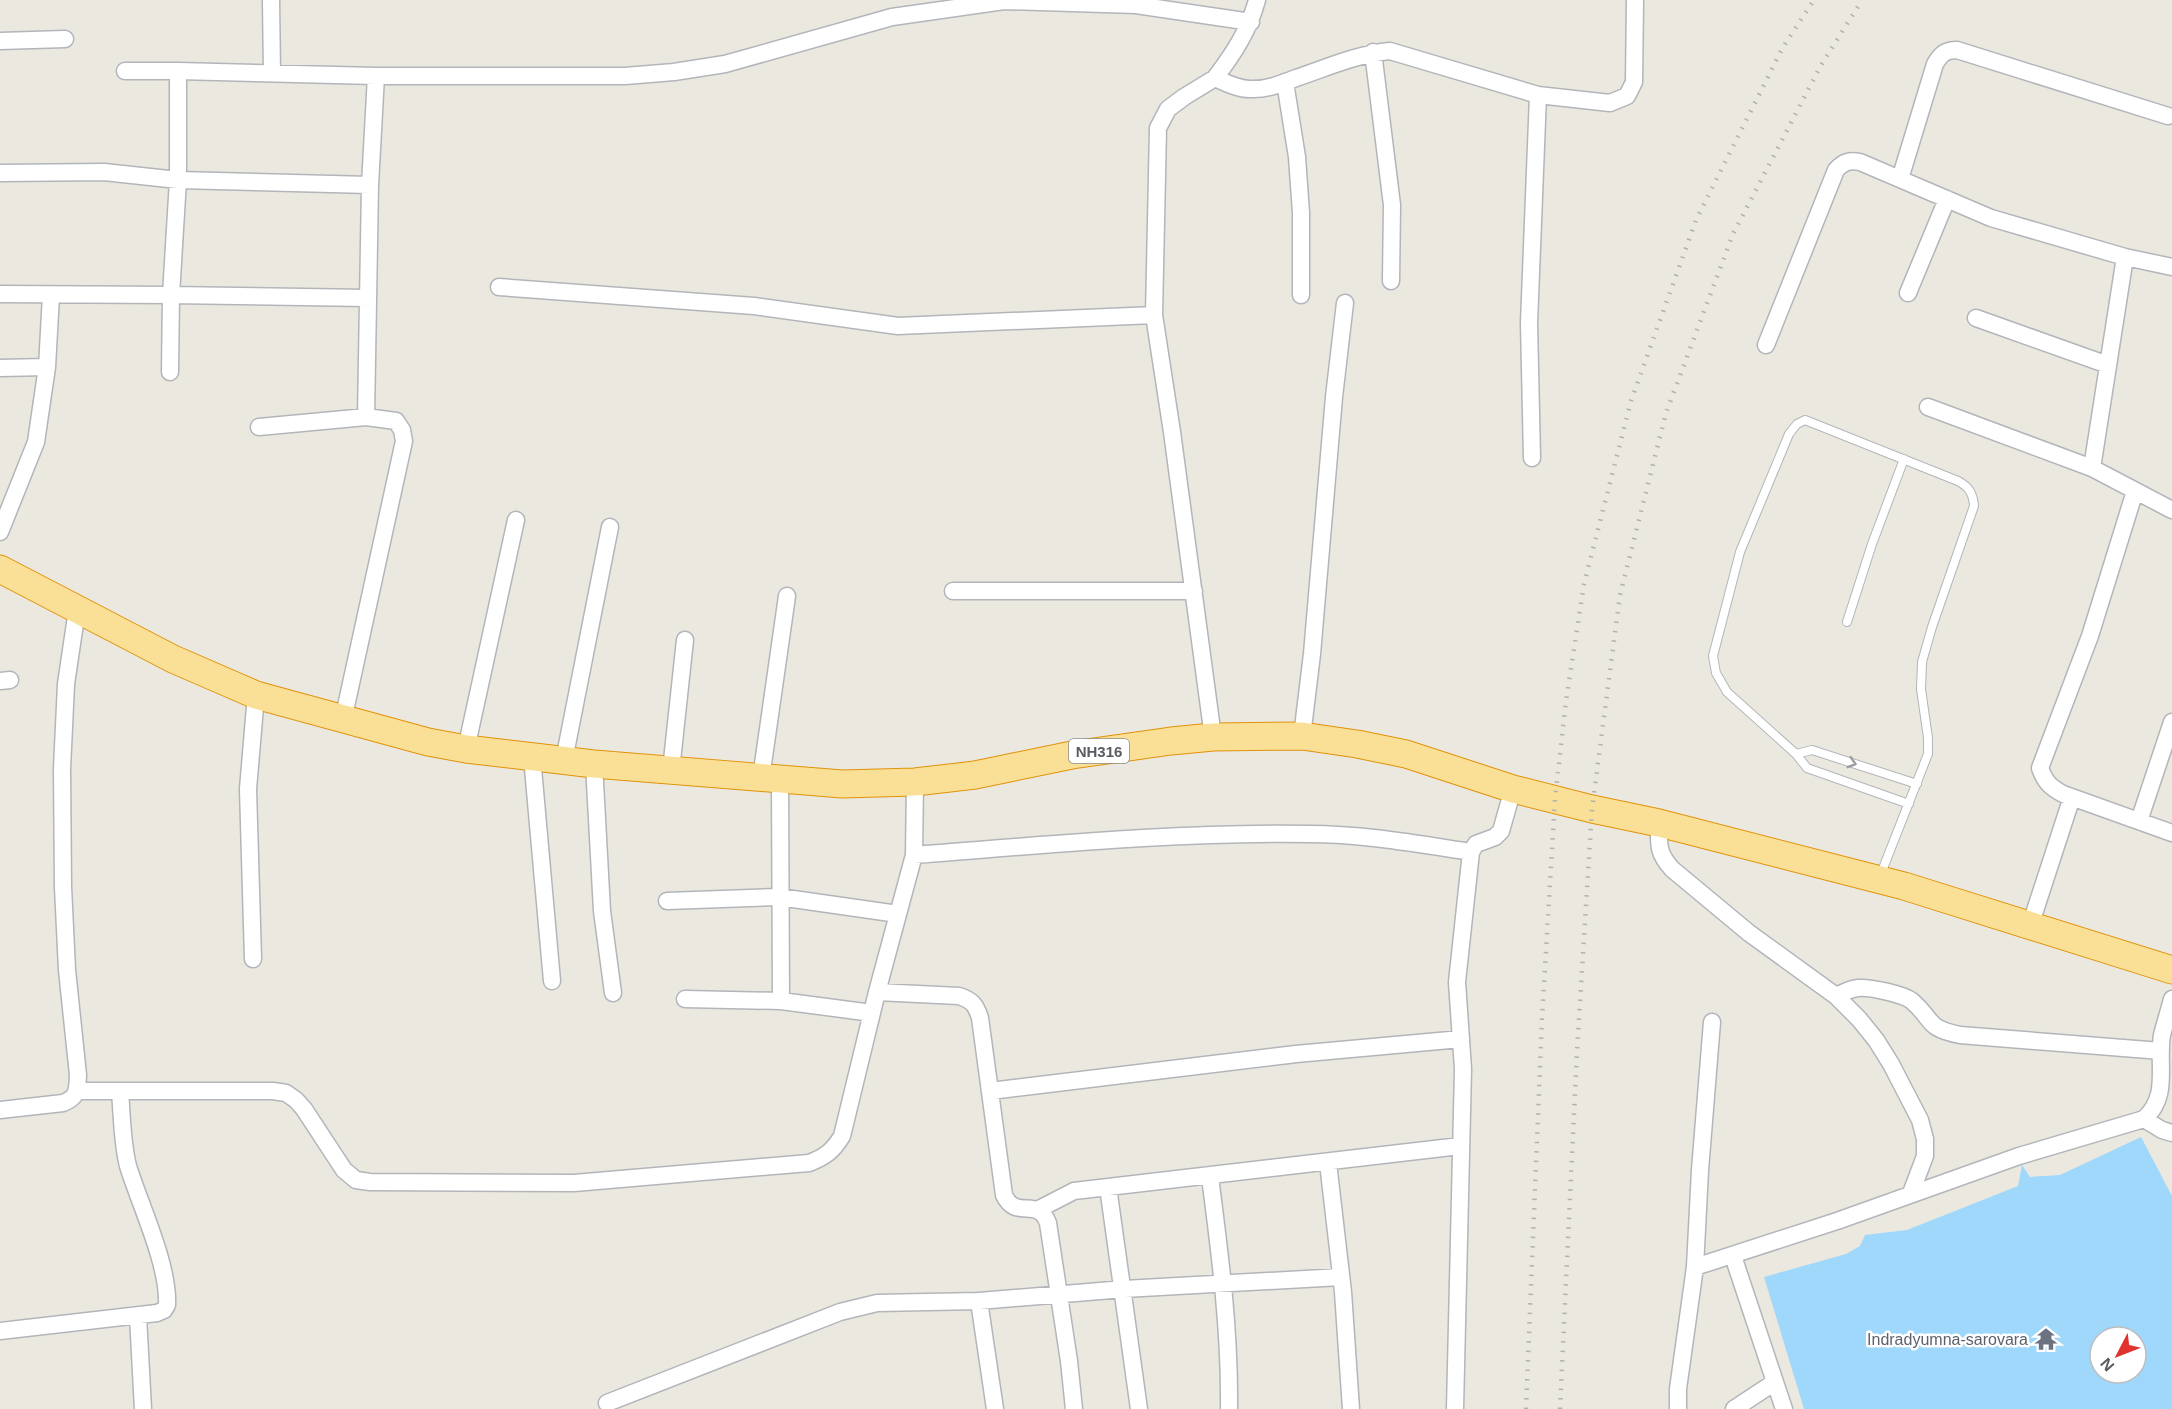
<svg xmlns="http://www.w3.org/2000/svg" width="2172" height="1409" viewBox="0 0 2172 1409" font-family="Arial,sans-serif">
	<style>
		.water { fill: #9fd8fb; fill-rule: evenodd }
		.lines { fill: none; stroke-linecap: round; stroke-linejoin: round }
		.service-casing { stroke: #b2b6ba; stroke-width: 10 }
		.minor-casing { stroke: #b2b6ba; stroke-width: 19 }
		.trunk-casing { stroke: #e19209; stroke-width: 29 }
		.service { stroke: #fff; stroke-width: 8 }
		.minor { stroke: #fff; stroke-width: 16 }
		.trunk { stroke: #fae096; stroke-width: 27 }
		.rail { stroke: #b0b1b1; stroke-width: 4.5; stroke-dasharray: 1.5 8; stroke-linecap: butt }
		.oneway { stroke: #9b9da0 }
		.labels { text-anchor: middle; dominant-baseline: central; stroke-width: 5; stroke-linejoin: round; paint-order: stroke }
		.shield { fill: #fff; stroke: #8a8d90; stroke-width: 1.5 }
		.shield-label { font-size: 15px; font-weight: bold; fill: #585c60 }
		.worship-label { font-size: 16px; fill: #5b616d; stroke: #fff; text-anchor: end }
	</style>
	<rect width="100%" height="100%" fill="#ebe8df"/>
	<!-- water -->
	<path class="water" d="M2141,1137L2172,1196V1409H1804L1764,1277L1846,1254L1860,1246L1865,1235L1907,1230L2018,1186L2022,1165L2030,1177L2060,1175ZM2100,1337H2136V1373H2100Z"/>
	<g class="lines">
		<!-- service casing -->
		<g class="service-casing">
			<path id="service" d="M1847,622L1872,544L1904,459
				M1796,754L1812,750L1917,784
				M1880,876L1928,754V738L1921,689L1922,662L1932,627L1974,506C1973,493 1969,487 1958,481L1805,420L1797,424L1789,434L1740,552L1713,656L1716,673L1727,692L1796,754L1807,768L1909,804"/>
		</g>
		<!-- minor casing -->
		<g class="minor-casing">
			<path id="minor" d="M271,0L272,73
				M0,41L65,39
				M1373,52L1392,205L1391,281
				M125,71H178L376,76H625L674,72L725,64L892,17L1004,1L1136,5L1251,22
				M1215,78C1234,53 1249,30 1257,0
				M1285,82L1297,157L1301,213V295
				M0,173L104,172L178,180L370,185
				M1900,179L1935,64C1941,54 1945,50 1957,50L2168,116
				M499,287L754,306L898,326L1154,315
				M1908,293L1947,199
				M0,294L171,295L178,180V71
				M1976,318L2108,365
				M1766,345L1836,170C1843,162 1849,160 1860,162L1991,218L2125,257L2172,267
				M0,368L47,367
				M170,372L171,295L368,298
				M1928,407L2092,468L2172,510
				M366,417L370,185L376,76
				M259,427L366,417L396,421L402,430L404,441L343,720
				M1532,458L1529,323L1538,95
				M2092,468L2125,257
				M2135,491L2090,636L2040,768C2045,782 2050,787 2063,794L2172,833
				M0,532L36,442L47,367L51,295
				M953,591H1194
				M0,681L10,680
				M1302,736L1312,654L1334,397L1345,303
				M1213,737L1172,432L1154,315L1158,128L1168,109L1184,97L1215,78C1226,83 1238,89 1250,89C1266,90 1281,84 1296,78C1326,68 1357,54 1390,51L1538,95L1610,103L1627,96L1634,82L1635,0
				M466,749L516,520
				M532,757L552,981
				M564,760L610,527
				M594,764L602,911L613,993
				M671,770L685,640
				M761,778L787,596
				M780,780L781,1001
				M2139,821L2172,722
				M1659,823C1659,845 1657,852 1672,869L1749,933L1836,996L1859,1019L1876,1040L1891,1064L1920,1120L1925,1139V1156L1911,1193
				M914,855C1045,845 1177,832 1309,834C1363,834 1418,844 1471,852
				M667,901L779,897L898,914
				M2030,926L2072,797
				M253,959L248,789L256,695
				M877,992L959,996C972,1000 976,1005 980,1018L1004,1195C1016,1221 1038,1196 1048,1223L1069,1361L1074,1409
				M1836,996C1843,993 1849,989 1858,988C1870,987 1903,994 1912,1001C1934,1020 1925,1028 1960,1035L2161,1051
				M685,999L781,1001L872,1013
				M77,1091H273L286,1093L296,1100L304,1109L344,1170L356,1180L370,1182L574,1183L809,1163C825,1157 833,1151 842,1136L877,992L914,855L915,782
				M990,1091L1296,1054L1461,1039
				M0,1110L63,1103C78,1097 77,1091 78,1075L67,970L63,887L62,769L66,684L77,610
				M2144,1119L2162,1130L2172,1133
				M1328,1163L1343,1292L1351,1409
				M1210,1177C1220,1254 1230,1331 1229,1409
				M1108,1187L1139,1409
				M1039,1209L1074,1191L1460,1146
				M1733,1256L1784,1409
				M1695,1267L1837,1221L2019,1156L2144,1119C2170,1096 2157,1065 2162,1035C2165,1023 2169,1011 2172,999
				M979,1301L995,1409
				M138,1316L143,1409
				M0,1331L157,1313L164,1310L167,1305C169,1265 140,1205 128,1166C122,1142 122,1116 120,1091
				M607,1403L840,1312L877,1303L979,1301L1124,1289L1341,1277
				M1455,1409L1463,1069L1457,982L1471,852L1476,844L1495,837L1501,831L1513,789
				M1678,1409V1389L1695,1267L1700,1170L1712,1022
				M1734,1409L1775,1382"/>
		</g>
		<!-- trunk casing -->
		<g class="trunk-casing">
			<path id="trunk" d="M0,569L173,659L256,695L428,742L466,749L594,764L842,784L915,782L975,775L1072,755L1171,741L1213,737L1302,736L1357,744L1406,754L1513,789L1592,809L1659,823L1904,886L2172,970"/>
		</g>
		<!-- service -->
		<use href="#service" class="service"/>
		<!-- minor -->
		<use href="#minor" class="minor"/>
		<!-- trunk -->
		<use href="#trunk" class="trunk"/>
		<!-- rail -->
		<path class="rail" d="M1526,1409L1542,1018L1555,799L1566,701L1584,584L1631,401L1696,220L1783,47L1814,0
			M1560,1409L1577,1051L1592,809L1620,595L1666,413L1733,234L1820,67L1862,0"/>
	</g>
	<!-- one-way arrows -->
	<defs><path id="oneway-chevron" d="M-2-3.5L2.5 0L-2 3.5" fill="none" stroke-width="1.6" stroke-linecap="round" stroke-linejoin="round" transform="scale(1.5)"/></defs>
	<use class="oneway" href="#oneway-chevron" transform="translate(1852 763) rotate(17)"/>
	<!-- icons -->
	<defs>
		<g id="temple-bare" transform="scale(1.8)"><path d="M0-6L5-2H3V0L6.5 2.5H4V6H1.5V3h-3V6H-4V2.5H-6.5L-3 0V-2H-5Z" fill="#6b7280" stroke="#fff" stroke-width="2.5" paint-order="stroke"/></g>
	</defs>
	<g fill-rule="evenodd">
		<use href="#temple-bare" x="2046" y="1339"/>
	</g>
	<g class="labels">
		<!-- shield labels -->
		<rect class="shield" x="1069" y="739" width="60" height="24" rx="4.5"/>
		<g class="shield-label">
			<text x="1099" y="751">NH316</text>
		</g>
		<!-- worship labels -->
		<g class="worship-label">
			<text x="2028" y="1339">Indradyumna-sarovara</text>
		</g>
	</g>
	<!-- north arrow -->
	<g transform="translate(2118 1355) rotate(228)"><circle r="28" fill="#ffffff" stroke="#bcbebf" stroke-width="1.5"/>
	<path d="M0-4.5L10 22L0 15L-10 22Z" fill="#e1332e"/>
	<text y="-9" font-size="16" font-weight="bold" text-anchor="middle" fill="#585c60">N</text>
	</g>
</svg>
